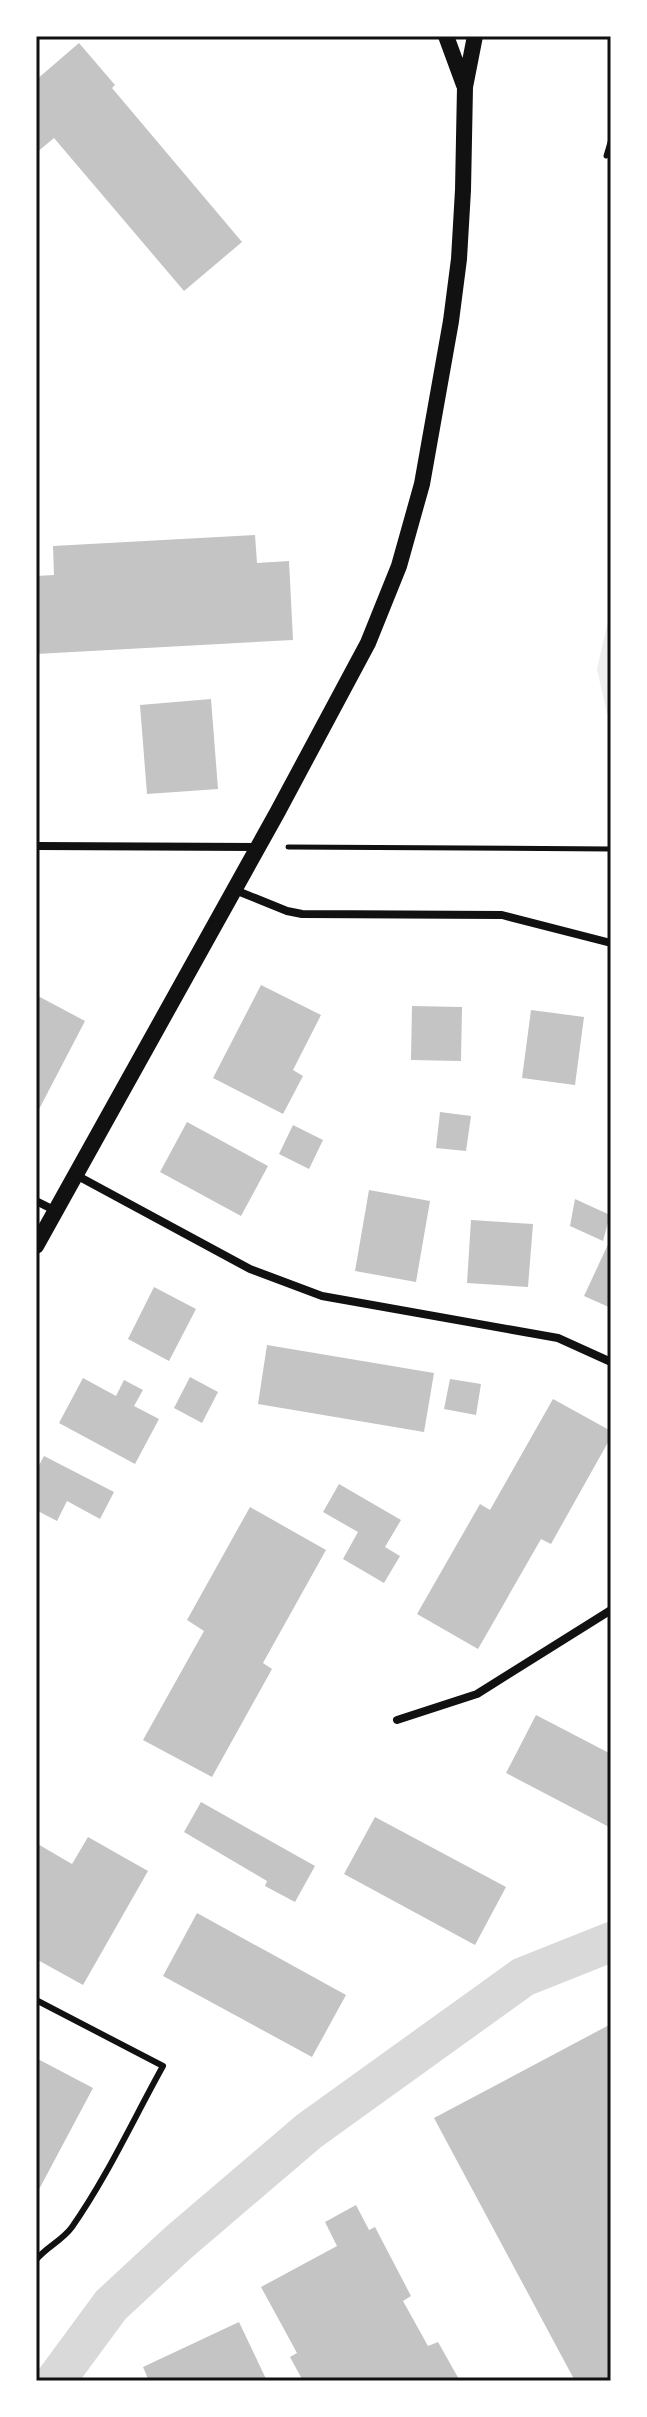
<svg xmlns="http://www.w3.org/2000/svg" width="647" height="2417" viewBox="0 0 647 2417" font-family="'Asap Condensed',sans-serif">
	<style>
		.green { fill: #eee }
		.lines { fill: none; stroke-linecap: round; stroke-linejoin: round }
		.canal { stroke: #d9d9d9; stroke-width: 40 }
		.building { fill: #c4c4c4 }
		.path { stroke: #111; stroke-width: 5 }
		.service { stroke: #111; stroke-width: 6 }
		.minor { stroke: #111; stroke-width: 8 }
		.secondary { stroke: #111; stroke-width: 16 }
		.neatline { fill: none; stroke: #111; stroke-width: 3 }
	</style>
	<rect width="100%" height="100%" fill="#fff"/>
	<!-- green -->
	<path class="green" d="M611,608V716L607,714L597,669Z"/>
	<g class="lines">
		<!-- canal -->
		<path class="canal" d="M55,2381L111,2305L179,2242L309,2131L523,1977L611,1942"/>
	</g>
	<!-- building -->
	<path class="building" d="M79,43L115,85L112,88L242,242L184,291L54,138L36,153V80Z
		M255,535L257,563L289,561L293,640L36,654V576L54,575L53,546Z
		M211,699L218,789L147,794L140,705Z
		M261,985L321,1015L293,1070L303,1076L283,1114L213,1078Z
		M38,996L85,1021L36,1115V1000Z
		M412,1006L462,1007L461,1061L411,1060Z
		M531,1010L584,1017L575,1085L522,1078Z
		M440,1112L471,1116L466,1151L436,1148Z
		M187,1122L268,1166L241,1216L160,1172Z
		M293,1125L323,1140L309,1169L279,1154Z
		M369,1190L430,1201L416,1282L355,1271Z
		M575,1199L610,1215L603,1241L570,1226Z
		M471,1220L533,1224L528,1287L467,1283Z
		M611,1238V1308L584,1296Z
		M154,1287L196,1309L169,1361L128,1339Z
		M267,1345L434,1373L424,1432L258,1404Z
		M190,1377L218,1392L202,1423L174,1408Z
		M83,1378L116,1396L124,1380L143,1390L134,1406L159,1419L135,1464L59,1423Z
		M450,1379L481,1384L476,1415L444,1409Z
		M553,1399L611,1431V1437L551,1544L541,1539L478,1649L417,1614L480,1504L490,1510Z
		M44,1456L114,1492L100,1519L67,1501L57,1521L36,1510V1471Z
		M339,1484L401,1520L385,1547L400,1556L384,1583L343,1559L358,1532L323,1512Z
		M250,1507L326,1550L263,1663L272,1669L212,1777L143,1740L204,1631L187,1620Z
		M536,1715L611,1754V1828L506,1773Z
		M201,1802L315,1866L295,1902L265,1886L267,1881L184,1832Z
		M375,1817L506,1887L475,1945L344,1874Z
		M88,1837L148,1871L83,1985L36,1959V1843L72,1864Z
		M197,1913L346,1995L312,2057L163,1976Z
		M611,2024V2381H575L434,2118Z
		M36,2058L93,2088L36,2195Z
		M356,2205L369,2230L375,2227L411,2296L403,2301L428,2346L438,2342L460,2381H303L290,2357L297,2353L261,2287L337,2246L325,2222Z
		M239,2322L267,2381H149L143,2367Z"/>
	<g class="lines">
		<!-- path -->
		<path class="path" d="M606,156L611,139
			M288,847L611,849"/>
		<!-- service -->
		<path class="service" d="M36,2000L163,2066C133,2120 107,2177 72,2227C62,2241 46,2247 36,2260"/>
		<!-- minor -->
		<path class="minor" d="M36,846L259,847
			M235,890L287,911L302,914L502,915L611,943
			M76,1175L250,1269L322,1296L558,1338L611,1362
			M36,1201L56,1211
			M397,1720L477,1694L611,1610"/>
		<!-- secondary -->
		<path class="secondary" d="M446,36L464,85
			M36,1246L277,813L368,643L399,566L422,484L451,321L459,259L463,190L465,87L475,36"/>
	</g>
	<!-- border -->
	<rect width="647" height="2417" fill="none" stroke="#ffffff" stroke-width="76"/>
	<rect x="38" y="38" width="571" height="2341" class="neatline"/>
</svg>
